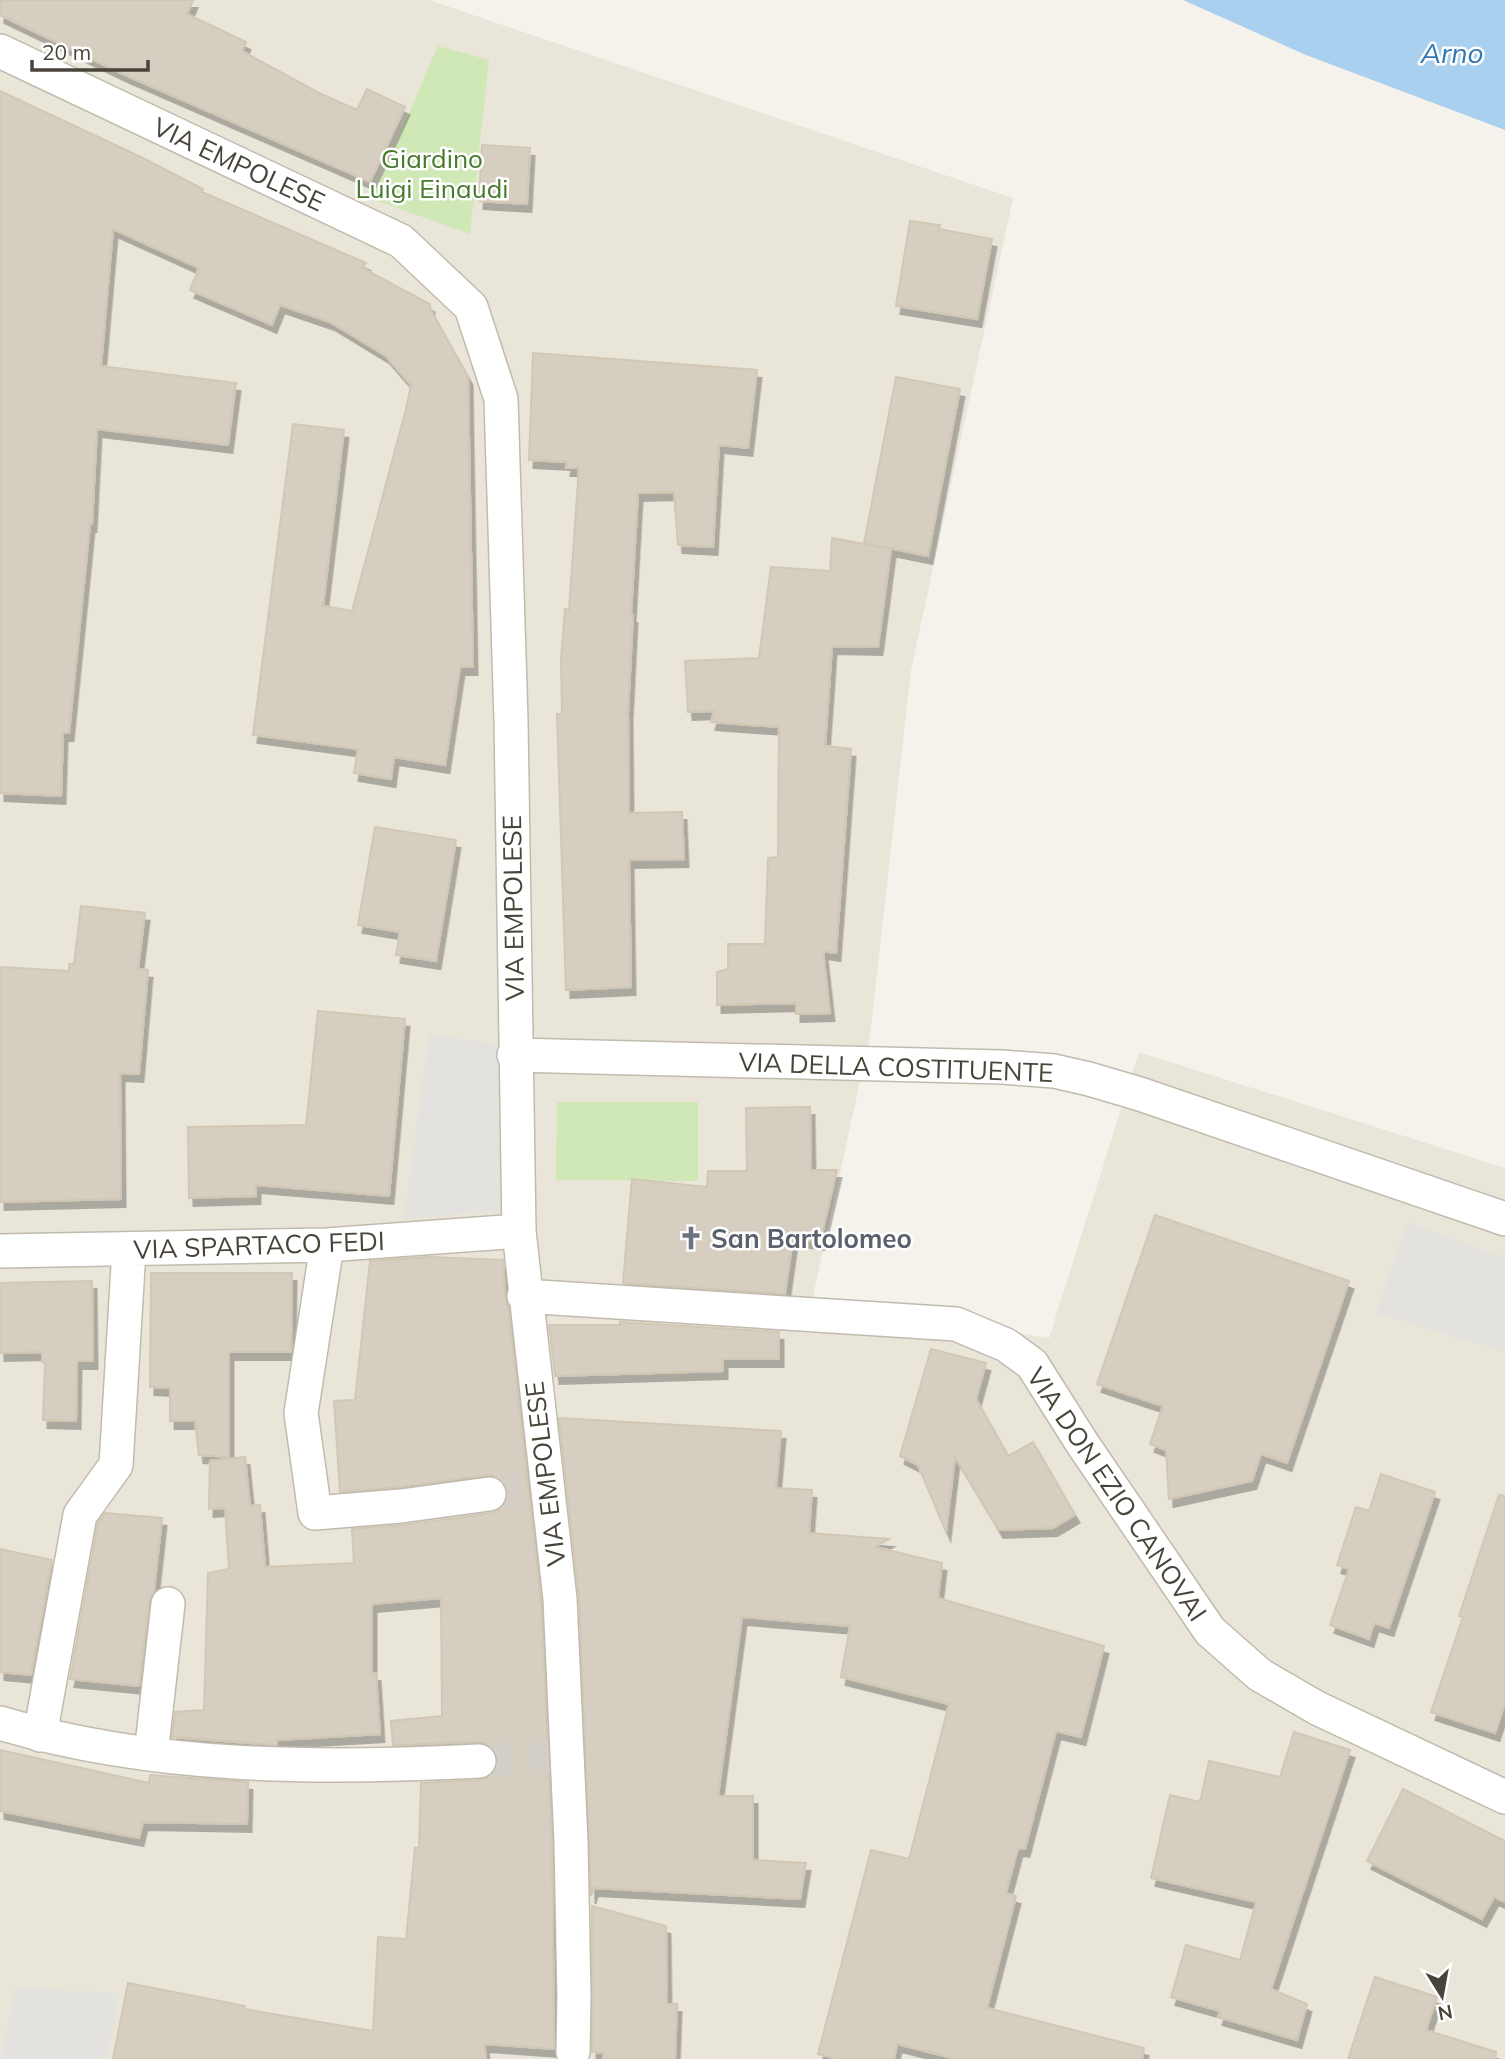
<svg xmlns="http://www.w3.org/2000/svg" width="1505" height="2059" viewBox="0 0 1505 2059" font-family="Mulish,sans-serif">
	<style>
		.residential { fill: #e9e5d9 }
		.green { fill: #cfe8b6 }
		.parking { fill: #e4e2df }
		.water { fill: #aad0ef }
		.building { fill: #d6cfc1; stroke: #d1c7b4; stroke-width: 2; filter: url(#shadow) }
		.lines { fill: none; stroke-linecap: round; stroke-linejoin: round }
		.minor-tunnel { stroke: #d3cfc7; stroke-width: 33; stroke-dasharray: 33 17; stroke-linecap: butt }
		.minor-casing { stroke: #c1bbae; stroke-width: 36 }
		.minor { stroke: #fff; stroke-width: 33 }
		.labels { text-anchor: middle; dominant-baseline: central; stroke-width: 5; stroke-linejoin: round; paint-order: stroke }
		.park-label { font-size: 26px; fill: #477a2d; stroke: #fff }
		.street-label { font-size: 26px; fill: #494439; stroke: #fff }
		.worship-label { font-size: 26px; font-weight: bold; fill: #5b616d; stroke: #fff; text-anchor: start }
		.water-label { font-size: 28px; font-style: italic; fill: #3478b3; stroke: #fff }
	</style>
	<defs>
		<filter id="shadow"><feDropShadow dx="4.5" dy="8" stdDeviation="0" flood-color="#0004"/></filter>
	</defs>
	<rect width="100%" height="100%" fill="#f5f2eb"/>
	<!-- residential -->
	<path class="residential" d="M0,0H429L1013,198L911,670L870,1036L812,1301L1049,1338L1139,1052L1505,1168V2059H0Z"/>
	<!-- green -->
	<path class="green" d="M438,46L489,60L470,234L372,199Z
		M557,1102H698V1181L556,1180Z"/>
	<!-- parking -->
	<path class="parking" d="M429,1035L501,1044L507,1210L404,1219Z
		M1408,1222L1505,1258V1352L1376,1313Z
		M16,1988L119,1993L107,2059H1Z"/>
	<!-- water -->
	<path class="water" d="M1183,0H1505V130L1306,55Z"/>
	<!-- building -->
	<path class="building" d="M0,0H193L187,14L246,42L242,51L319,93L357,110L367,89L405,107L370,182L123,74L0,15Z
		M0,91L141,157L203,189L202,192L366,263L362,268L430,304V309L468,377L473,667H460L445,765L394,757L391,779L354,773L358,749L253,735L293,424L344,430L323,606L352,611L406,409L411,385L386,356L330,322L280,305L272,325L190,290L199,268L113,229L101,366L236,383L228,445L97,429L92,524H90L69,733H63L61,796L0,793Z
		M482,145L530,148L527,204L479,201Z
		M910,221L940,225L939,229L992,239L977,319L896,306Z
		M533,353L757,370L748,448L719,445L713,547L678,545L674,492L638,493L631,615H633L628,713L629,813L682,812L684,859L629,860L631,987L566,990L557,714H562L561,659L565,609L569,610L579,468H566L567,462L529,460Z
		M896,377L960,389L928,556L864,543Z
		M832,538L891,549L878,647L832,646L825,746L851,749L836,953L823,951L830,1013L796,1014V1003L717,1005V972L728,969V944H765L768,858L778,857L779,727L711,722L714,711L688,712L685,661L759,658L771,567L830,571Z
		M375,827L456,840L436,961L396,955L400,932L358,925Z
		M81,906L145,913L138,969L148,970L139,1074L120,1073L121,1199L0,1202V967L69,971V964H74Z
		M318,1011L405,1019L389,1196L256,1185V1196L189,1198L188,1127L306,1125Z
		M810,1107L811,1170H837L820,1242L793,1238L785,1294L623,1283L632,1179L707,1187L708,1171H747L746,1108Z
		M1155,1215L1349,1281L1287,1463L1261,1454L1252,1481L1169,1499L1166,1450L1150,1444L1163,1406L1097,1384Z
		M429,1257L503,1260L505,1295L508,1306L541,1600L552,1843L554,2049L484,2044L486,2059H113L128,1983L245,2006L244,2009L373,2031L378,1937L406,1939L415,1848H419L421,1783L480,1780L490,1777L496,1769L498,1760L496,1751L487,1744L478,1742L393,1745L391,1721L442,1716L441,1598L372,1604V1673H376L380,1734L277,1740V1745L172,1737L175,1712L204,1710L208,1573L229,1569L225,1508L209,1509L210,1461L245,1457L250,1506L260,1505L265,1567L354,1563L352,1529L404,1525L492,1513L500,1510L506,1502L508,1492L505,1483L497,1477L487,1475L399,1487L340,1492L334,1401L355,1400L370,1261Z
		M151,1273H292L291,1352H229V1457L199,1455L195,1421H170V1388L150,1387Z
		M92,1281L93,1361H77L76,1421L43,1420L45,1362H42V1352L0,1353V1283Z
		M620,1322L779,1332V1359H723V1371L555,1376L549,1325H620Z
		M931,1349L986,1363L976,1399L1008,1456L1033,1442L1075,1515L1053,1528L999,1530L955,1457L946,1532L918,1465L900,1456Z
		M559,1418L781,1431L776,1488L812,1490L809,1533L889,1539L875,1547L942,1563L938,1598L1104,1646L1081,1737L1056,1731L1025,1849L1018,1848L1006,1893L1016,1896L987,2008L1144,2048L1142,2059H956L897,2044L894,2059H838L818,2054L871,1850L909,1859L949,1704L841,1677L850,1626L742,1617L718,1796H753V1860L806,1863L800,1899L593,1888L591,1896L579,1598Z
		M1381,1474L1435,1492L1389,1628L1374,1623L1369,1639L1330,1625L1349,1569L1337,1565L1356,1507L1369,1511Z
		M1499,1495L1505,1496V1703L1495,1733L1431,1712L1463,1617L1459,1616Z
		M105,1513L162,1518L154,1591L149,1602L139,1686L70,1679L98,1523Z
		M0,1549L52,1560L31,1675L0,1672Z
		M1294,1732L1350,1750L1271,1989L1307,2004L1297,2040L1218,2017L1220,2011L1171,1997L1186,1945L1240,1960L1256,1902L1151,1878L1170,1795L1200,1802L1209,1761L1280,1777Z
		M0,1750L149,1783L150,1775L248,1782L247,1824L143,1822L139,1838L0,1811Z
		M1403,1789L1505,1841V1902L1494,1897L1482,1919L1367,1861Z
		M592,1906L666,1926L667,2004H677L675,2059H603L604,2053L592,2052Z
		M1375,1977L1437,1997L1426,2030L1496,2052L1495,2059H1348Z"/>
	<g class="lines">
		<!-- minor-tunnel -->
		<path class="minor-tunnel" d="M489,1494L531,1488
			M479,1761L549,1757"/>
		<!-- minor casing -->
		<g class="minor-casing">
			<path id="minor" d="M0,51L401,241L471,307L501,399L511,720L519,1231L560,1599L571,1842L574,1997L573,2052
				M514,1055L1002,1067L1054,1071L1089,1079L1140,1094L1505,1219
				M327,1245L301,1413L315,1513L401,1506L489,1494
				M0,1251L327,1245L519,1231
				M524,1296L956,1324L1006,1345L1032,1364L1082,1443L1210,1631L1260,1675L1317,1708L1505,1797
				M0,1723C154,1769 320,1769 479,1761
				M40,1735L80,1515L116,1465L129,1250
				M151,1754L168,1604"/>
		</g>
		<!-- minor -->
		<use href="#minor" class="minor"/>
	</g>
	<!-- icons -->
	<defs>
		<g id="church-bare" transform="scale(1.89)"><path d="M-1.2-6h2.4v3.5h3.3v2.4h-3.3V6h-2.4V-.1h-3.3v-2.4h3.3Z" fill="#6b7280" stroke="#fff" stroke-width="2.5" paint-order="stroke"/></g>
	</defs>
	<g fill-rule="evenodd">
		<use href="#church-bare" x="691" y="1238"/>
	</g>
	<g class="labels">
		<!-- park labels -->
		<g class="park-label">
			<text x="432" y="158">Giardino<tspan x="432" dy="30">Luigi Einaudi</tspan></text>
		</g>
		<!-- street labels -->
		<g class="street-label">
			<text transform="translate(239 164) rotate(25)">VIA EMPOLESE</text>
			<text transform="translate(513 908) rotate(-91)">VIA EMPOLESE</text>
			<text transform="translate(896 1067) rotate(2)">VIA DELLA COSTITUENTE</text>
			<text transform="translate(259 1245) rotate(-2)">VIA SPARTACO FEDI</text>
			<text transform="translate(545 1474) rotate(-97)">VIA EMPOLESE</text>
			<text transform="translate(1117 1494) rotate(56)">VIA DON EZIO CANOVAI</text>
		</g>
		<!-- worship labels -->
		<g class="worship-label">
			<text x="711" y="1238">San Bartolomeo</text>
		</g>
		<!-- water labels -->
		<g class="water-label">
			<text x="1452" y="52">Arno</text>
		</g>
	</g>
	<!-- north arrow -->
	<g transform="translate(1442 1996) rotate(169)" stroke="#ffffff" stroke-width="5" paint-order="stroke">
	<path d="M0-5L12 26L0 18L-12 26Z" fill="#494439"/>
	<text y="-10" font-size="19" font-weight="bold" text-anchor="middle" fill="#494439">N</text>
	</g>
	<!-- scale -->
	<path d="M32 60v10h116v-10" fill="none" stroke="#494439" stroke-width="3.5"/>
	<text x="42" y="60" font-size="21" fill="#494439" stroke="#ffffff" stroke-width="5" paint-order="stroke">20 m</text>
</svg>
